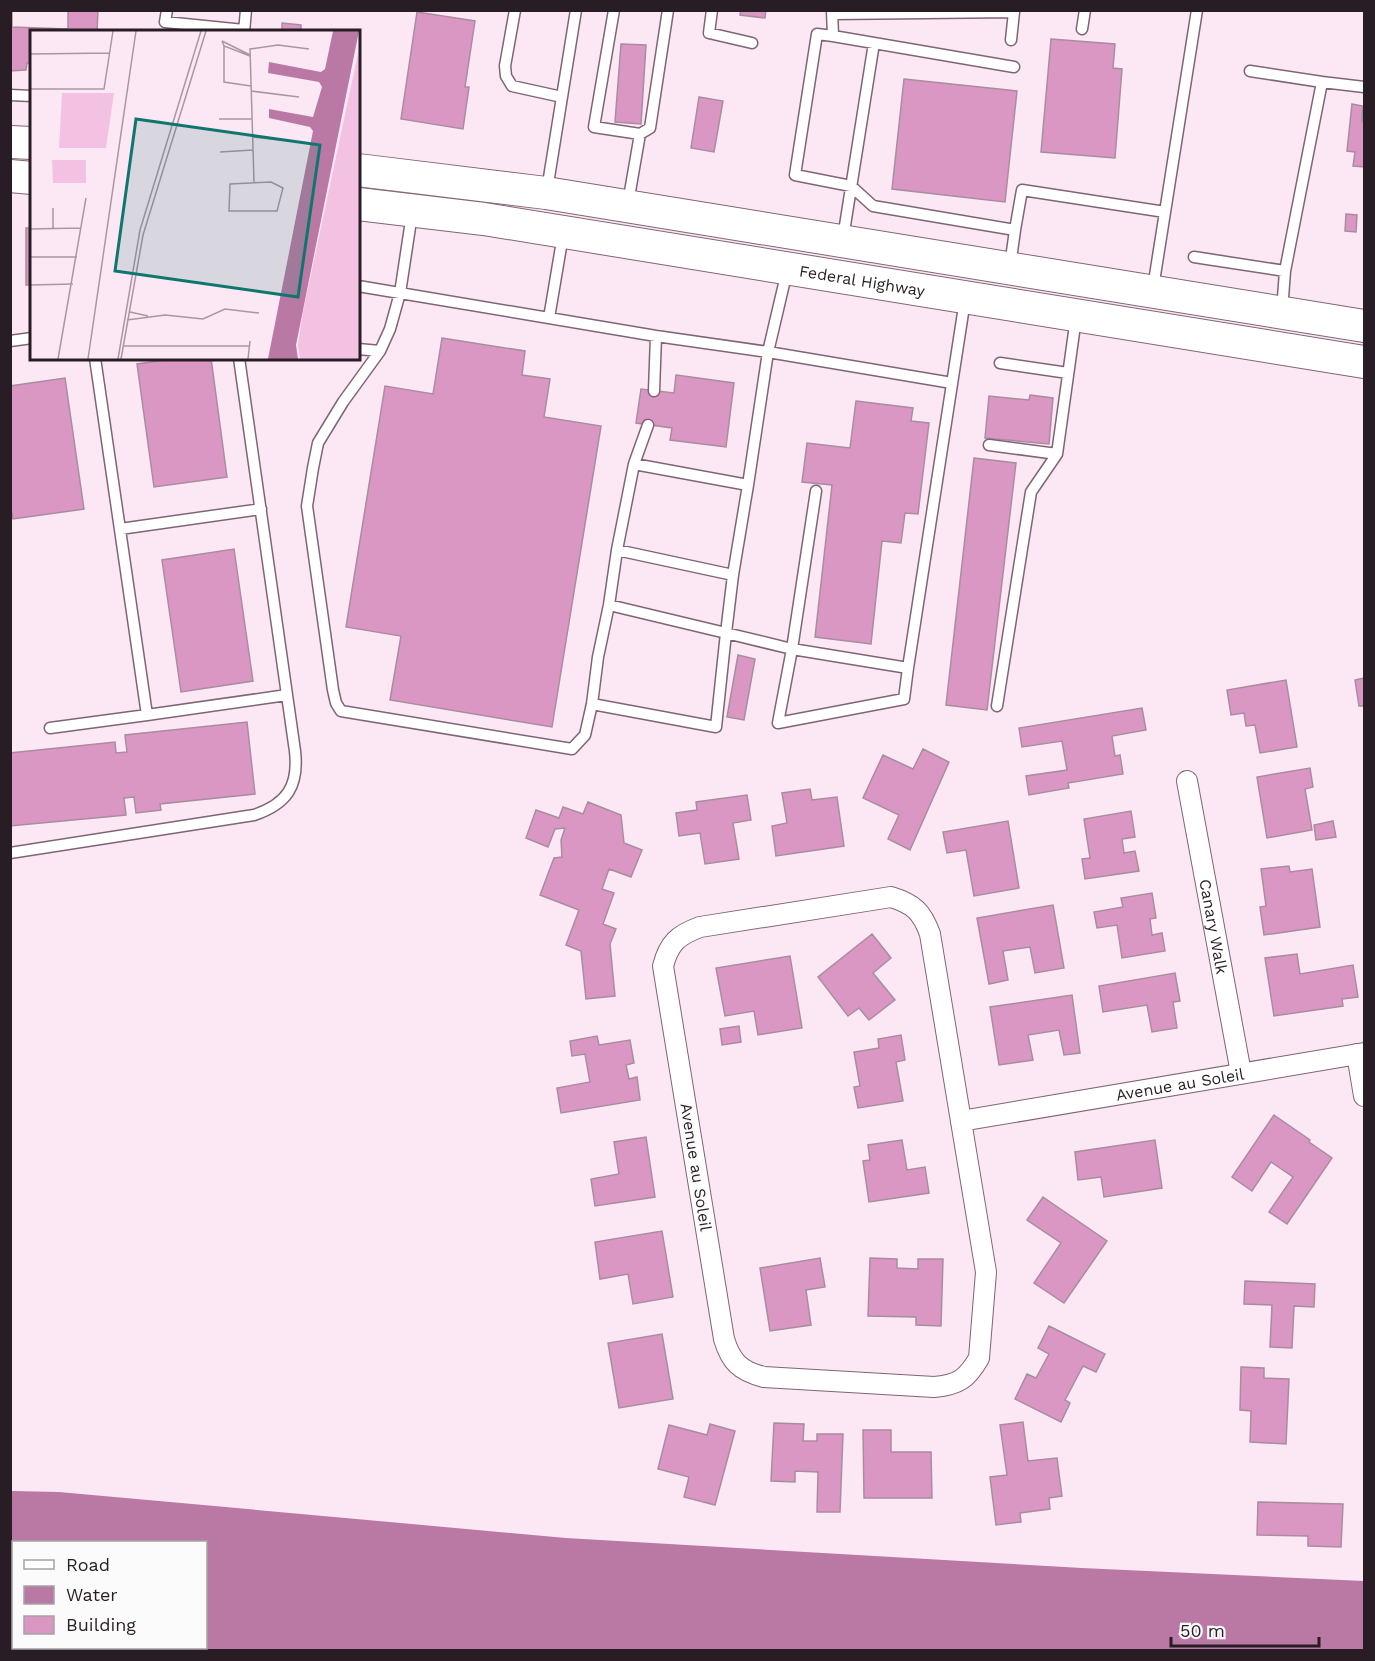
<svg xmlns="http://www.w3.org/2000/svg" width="1375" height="1661" viewBox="0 0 1375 1661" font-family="'Work Sans',sans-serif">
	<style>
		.water { fill: #ba79a4; fill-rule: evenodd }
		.building { fill: #da97c3; stroke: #aa8c9f; stroke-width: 1.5 }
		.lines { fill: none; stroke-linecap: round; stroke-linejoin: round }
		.lane-casing { stroke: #806476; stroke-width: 13 }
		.street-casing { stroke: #806476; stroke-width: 22 }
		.primary-casing { stroke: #806476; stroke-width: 34 }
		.lane { stroke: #fff; stroke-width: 10 }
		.street { stroke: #fff; stroke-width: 20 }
		.primary { stroke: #fff; stroke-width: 32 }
		.labels { text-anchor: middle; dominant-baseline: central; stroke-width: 4.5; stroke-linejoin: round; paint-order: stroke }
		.street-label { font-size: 16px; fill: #291d25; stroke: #fbfbfb }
		.inset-road { fill: none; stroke: #a897a1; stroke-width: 1.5 }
		.view { fill: #0f766e; fill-opacity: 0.15; stroke: #0f766e; stroke-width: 3 }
		.inset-edge { fill: none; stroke: #291d25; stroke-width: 3 }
	</style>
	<rect width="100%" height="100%" fill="#fce8f4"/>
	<!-- water -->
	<path class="water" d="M11,1491L59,1492L566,1538L1082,1568L1364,1581V1650H11ZM14,1542H206V1648H14Z"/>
	<!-- building -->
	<path class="building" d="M10,10H12V27L68,29V10H98L97,32H32V63H27L26,70L10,71Z
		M741,10H766L765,18L740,15Z
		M417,12L475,21L465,87H469L463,129L401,119Z
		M282,23L301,25V32H282Z
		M1051,39L1115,44L1113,68L1122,69L1115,158L1041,152Z
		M621,44L646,45L641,124L615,122Z
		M904,79L1017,91L1005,202L892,189Z
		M699,97L723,101L714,152L691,148Z
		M1352,104L1363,106L1362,121L1364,122V167L1353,166L1355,152L1347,151Z
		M1346,214L1357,215L1356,232L1345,231Z
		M26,228H32V285H26Z
		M442,338L525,351L522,375L550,379L544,417L601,426L552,727L390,700L401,636L346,627L385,386L433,394Z
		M180,358H211L227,477L154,487L137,364Z
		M676,375L734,383L726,447L670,440L672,428L636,423L641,389L674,393Z
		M65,378L84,509L13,519L10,504V386Z
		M1030,395L1053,398L1049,444L985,438L989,396L1029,400Z
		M856,401L913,408L911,421L929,423L918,514L905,513L901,543L882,541L871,644L815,637L832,485L802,482L807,443L850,448Z
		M974,458L1016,463L987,710L946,705Z
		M234,549L253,681L181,692L162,560Z
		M738,655L755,659L744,720L727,717Z
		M1364,678V706H1359L1355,680Z
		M1286,680L1297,747L1260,753L1255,725L1246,726L1244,713L1231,715L1227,690Z
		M1142,708L1146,730L1112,736L1115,756L1120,755L1123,774L1068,783L1069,788L1029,795L1026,776L1067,770L1062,741L1022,747L1019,728Z
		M247,722L255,794L160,804L161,810L136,813L134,797L124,798L126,815L10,826V753L115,742L116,753L127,752L125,735Z
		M923,749L949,762L910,850L888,839L899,815L863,798L883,755L913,769Z
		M1310,768L1313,787L1305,789L1312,830L1267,838L1257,777Z
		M810,789L812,800L837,797L844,846L776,856L772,826L787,823L782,793Z
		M747,795L751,820L733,823L739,859L705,864L700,833L679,836L676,813L697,810L696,802Z
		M588,802L621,815L624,843L642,850L631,877L609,869L602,889L614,893L603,924L616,929L610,944L615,996L586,999L581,951L566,945L579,910L540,895L554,858L562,857L561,840L565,828L555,829L548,847L526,838L536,810L559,818L563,807L583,814Z
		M1131,811L1135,837L1122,839L1124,853L1135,851L1139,871L1085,879L1082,859L1090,858L1084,819Z
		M1008,821L1019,888L974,896L966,850L947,853L943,832Z
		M1333,821L1336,837L1316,840L1314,825Z
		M1289,866L1290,872L1312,869L1320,927L1264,935L1260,907L1266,906L1261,869Z
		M1152,893L1156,918L1150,919L1152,935L1162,933L1165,951L1122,958L1117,925L1097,928L1094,912L1123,907L1121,898Z
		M1053,905L1064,968L1035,973L1030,947L1003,951L1008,980L989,984L977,918Z
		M872,934L891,958L873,973L895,1000L869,1020L859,1008L848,1016L818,977Z
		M1297,954L1300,974L1353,965L1358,997L1342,999L1343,1006L1274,1016L1265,958Z
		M790,956L802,1028L758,1035L754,1011L725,1016L716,968Z
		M1175,973L1180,1001L1173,1002L1177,1028L1152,1032L1147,1005L1103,1012L1099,986Z
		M1072,995L1080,1053L1064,1055L1059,1030L1028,1035L1033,1060L999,1065L990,1007Z
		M739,1026L741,1042L722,1045L720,1029Z
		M901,1035L905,1060L896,1062L903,1101L858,1108L854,1087L860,1086L854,1052L879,1048L878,1039Z
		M597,1036L599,1045L630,1040L634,1063L626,1065L629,1079L637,1077L640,1100L561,1113L557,1088L590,1082L585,1054L572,1056L570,1041Z
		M1274,1115L1310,1140L1309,1142L1332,1158L1287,1224L1269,1212L1293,1177L1271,1162L1252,1191L1232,1177Z
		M646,1137L655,1197L595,1206L591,1179L619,1174L614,1142Z
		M902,1140L907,1170L925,1167L929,1193L869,1202L863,1161L870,1160L868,1145Z
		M1155,1140L1162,1188L1104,1197L1101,1177L1078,1180L1075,1152Z
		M1043,1197L1107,1241L1064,1303L1034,1283L1061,1243L1027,1220Z
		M662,1231L673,1297L633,1304L628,1274L600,1279L595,1242Z
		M820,1258L825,1287L806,1290L811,1325L770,1331L760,1268Z
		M870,1258L897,1259V1268L918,1269V1259H943L941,1326L916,1325V1317L868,1316Z
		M1245,1281L1315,1284L1314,1307L1294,1306L1292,1348L1270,1347L1272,1305L1244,1304Z
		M1049,1326L1105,1354L1096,1372L1083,1366L1065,1400L1070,1403L1061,1422L1015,1399L1027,1374L1036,1378L1049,1354L1038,1348Z
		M662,1334L673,1399L619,1408L608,1343Z
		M1241,1367L1264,1368V1378L1289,1379L1286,1444L1250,1442L1251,1411L1240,1410Z
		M1023,1422L1028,1461L1057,1458L1062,1496L1049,1498L1050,1509L1020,1513L1021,1522L996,1525L990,1477L1007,1475L1000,1425Z
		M774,1423L804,1424L803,1441H817V1434H843L840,1512H817L818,1472L795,1471V1482L771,1481Z
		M710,1424L735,1431L715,1505L684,1497L689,1477L658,1469L669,1425L707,1435Z
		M863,1430H891V1452H931L932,1498H864Z
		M1258,1502L1343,1504L1341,1547L1308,1546V1536L1257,1535Z"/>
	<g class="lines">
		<!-- lane casing -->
		<g class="lane-casing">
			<path id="lane" d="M167,10L165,22L244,30
				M515,10L505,66L506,76L512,86L562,97
				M614,10L594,127L640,134
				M712,10L709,33L752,43
				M832,10L833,36L1014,67
				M832,14L1014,12L1013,10
				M1082,29L1085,10
				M244,32L246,10
				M833,36L817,34L795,175L851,186L873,206L1015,230L1010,266
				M1011,40L1014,12
				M1250,71L1322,82
				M10,95L32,96
				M547,190L576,10
				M628,203L640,134L650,128L668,10
				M412,214L400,293L390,329L380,351L343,402L318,443L313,468L307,506L333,690L336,703L341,711L572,749L585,735L592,704L598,657L609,605L617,550L634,464L648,425
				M1015,230L1022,190L1165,212
				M843,238L874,43
				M1194,257L1285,271
				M787,271L768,352L748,485L733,575L726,633L792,649L908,668L904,699L778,723L792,649L816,491
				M358,286L656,336L768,352L952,383
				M1153,288L1197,10
				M1282,311L1285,271L1322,82L1364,87
				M549,318L563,235
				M10,341L32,338
				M358,349L380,351
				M95,358L147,715L287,695
				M1000,363L1068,373
				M654,391L656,336
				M989,445L1057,454
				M634,464L748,485
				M120,529L261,509
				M617,550L733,575
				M908,668L965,300
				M592,704L716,727L726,633L609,605
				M997,706L1031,492L1057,454L1076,318
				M50,728L147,715
				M10,853L254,815C287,804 299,786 295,751L239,358"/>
		</g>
		<!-- street casing -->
		<g class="street-casing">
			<g id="street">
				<path id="s1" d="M1187,781L1241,1073"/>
				<path d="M891,897C914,904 922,912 930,934L986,1272L979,1358C967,1379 958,1385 934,1387L764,1377C740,1371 731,1362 724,1339L663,966C669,943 678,935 700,927Z"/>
				<path d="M1357,1054L1364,1096"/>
				<path id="s2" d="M961,1121L1364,1053"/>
			</g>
		</g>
		<!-- primary casing -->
		<g class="primary-casing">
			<g id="primary">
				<path d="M10,142L32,143"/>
				<path d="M358,170L546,193L1364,326"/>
				<path d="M10,176L32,178"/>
				<path id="s3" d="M358,204L484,219L1364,362"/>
			</g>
		</g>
		<!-- lane -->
		<use href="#lane" class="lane"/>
		<!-- street -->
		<use href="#street" class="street"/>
		<!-- primary -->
		<use href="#primary" class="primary"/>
	</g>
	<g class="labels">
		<!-- street labels -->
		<g class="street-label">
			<text stroke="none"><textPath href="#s3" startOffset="510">Federal Highway</textPath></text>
			<text stroke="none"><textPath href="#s1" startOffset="148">Canary Walk</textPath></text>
			<text stroke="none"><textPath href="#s2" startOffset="222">Avenue au Soleil</textPath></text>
			<text transform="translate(696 1167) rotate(81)">Avenue au Soleil</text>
		</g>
	</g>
	<!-- overview -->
	<g transform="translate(30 30)">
		<rect width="330" height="330" fill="#fce8f4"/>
		<path d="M330,14V329H270L268,315L273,282ZM32,63H84L76,118H29ZM22,130H56V153H23Z" fill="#f3c1e1"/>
		<path d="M303,1H329L266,315L268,329H238L283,101L280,97L239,88V79L283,87L292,57L289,52L238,43L239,32L291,42L295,39Z" fill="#ba79a4"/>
		<path class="inset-road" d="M192,11L194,16L220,26M192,11L220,25M194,16V52L221,56M0,24L80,23M0,59H74L83,1M221,61L269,67M189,89H222M222,107L260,111M190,122L223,120M224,152L220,19L248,15L279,19M241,152L253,158L247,181H199L200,154ZM23,178V199M0,199L51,198M0,227H47M0,255L43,254M100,282L118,286M97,290L135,285L173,289L195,279L229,283M93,316H219M28,329L56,168M58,329L106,1M88,329L110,200L171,1M91,329L113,205L176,1M218,329L220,311"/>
		<path class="view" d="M106,89L290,115L268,267L85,241Z"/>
		<rect width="330" height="330" class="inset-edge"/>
	</g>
	<!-- border -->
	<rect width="1375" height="1661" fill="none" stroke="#291d25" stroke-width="24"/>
	<!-- legend -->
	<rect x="12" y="1541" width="195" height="108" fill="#fbfbfb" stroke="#a7a2a5" stroke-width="1.5"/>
	<rect x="24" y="1560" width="30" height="9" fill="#ffffff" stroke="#a7a2a5" stroke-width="1.5"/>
	<text x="66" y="1571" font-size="18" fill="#291d25">Road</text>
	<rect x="24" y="1586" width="30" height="18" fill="#ba79a4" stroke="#a7a2a5" stroke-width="1.5"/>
	<text x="66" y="1601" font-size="18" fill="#291d25">Water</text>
	<rect x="24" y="1616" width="30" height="18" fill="#da97c3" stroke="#a7a2a5" stroke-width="1.5"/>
	<text x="66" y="1631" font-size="18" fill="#291d25">Building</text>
	<!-- scale -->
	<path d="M1171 1637v9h148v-9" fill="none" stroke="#291d25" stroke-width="3"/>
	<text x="1180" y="1637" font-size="18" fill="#291d25" stroke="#fbfbfb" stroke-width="4.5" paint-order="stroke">50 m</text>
</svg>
